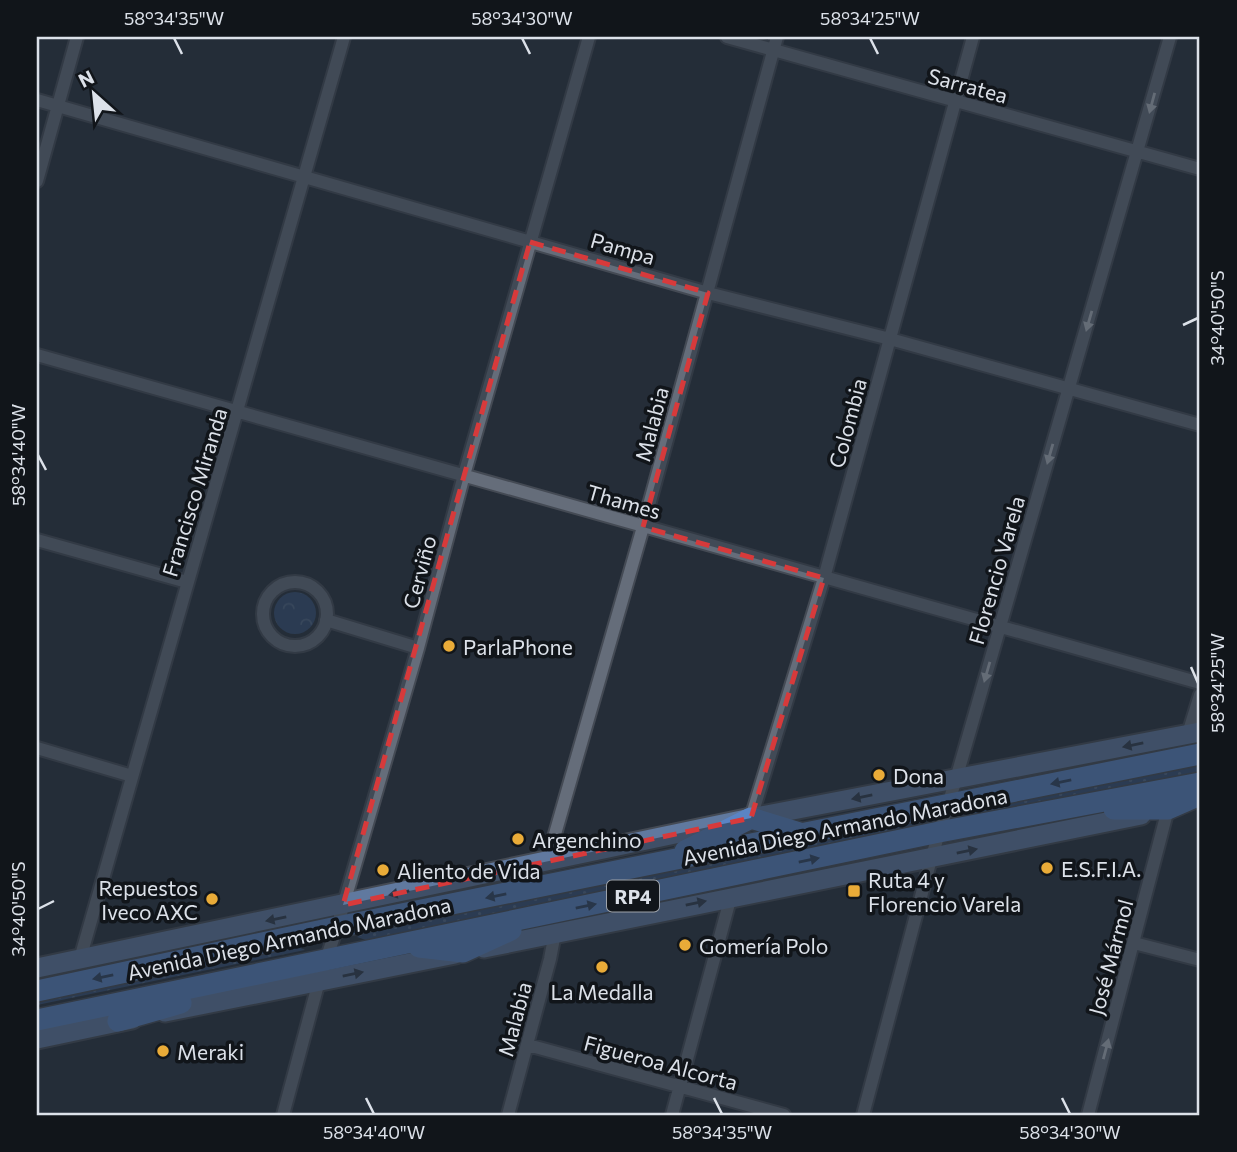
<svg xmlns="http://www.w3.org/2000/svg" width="1237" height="1152" viewBox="0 0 1237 1152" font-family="Commissioner,sans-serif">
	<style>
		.grass { fill: url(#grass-dots) }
		.park { fill: url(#park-crowns) }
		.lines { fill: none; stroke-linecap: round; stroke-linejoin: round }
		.street-casing { stroke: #444a54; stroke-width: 16 }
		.secondary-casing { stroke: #444a54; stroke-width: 23 }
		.primary-casing { stroke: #444a54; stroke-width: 24 }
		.street { stroke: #656d7a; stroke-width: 12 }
		.secondary { stroke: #60799f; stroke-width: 19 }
		.primary { stroke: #5a84c4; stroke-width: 21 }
		.oneway { fill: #b2b8c2 }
		.oneway2 { fill: #2d3849 }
		.oneway3 { fill: #2e415e }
		.marked { fill: none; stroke: #d73a3b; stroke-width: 5; stroke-dasharray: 14 9; stroke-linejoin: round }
		.ticks { fill: none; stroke: #dce1e9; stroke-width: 2.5 }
		.poi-dot { fill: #e9ab38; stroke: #11151a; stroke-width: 2.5 }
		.labels { text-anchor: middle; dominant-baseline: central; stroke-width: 7; stroke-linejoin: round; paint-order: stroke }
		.shield { fill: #11151a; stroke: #9fa4ab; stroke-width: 2 }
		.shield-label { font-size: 19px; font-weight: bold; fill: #dce1e9 }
		.street-label { font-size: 21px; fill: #dce1e9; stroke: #11151a }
		.poi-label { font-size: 21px; fill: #dce1e9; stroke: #11151a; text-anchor: start }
		.neatline { fill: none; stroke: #dce1e9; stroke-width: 2.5 }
		.ticks-label { font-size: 18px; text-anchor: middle; fill: #dce1e9 }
	</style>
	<defs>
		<pattern id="grass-dots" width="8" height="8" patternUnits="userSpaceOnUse" patternTransform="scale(1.75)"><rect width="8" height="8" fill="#334c71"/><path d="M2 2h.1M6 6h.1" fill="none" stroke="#506685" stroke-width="1.8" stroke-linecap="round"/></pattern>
		<pattern id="park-crowns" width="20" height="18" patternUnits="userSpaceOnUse" patternTransform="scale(1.75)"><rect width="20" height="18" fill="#334c71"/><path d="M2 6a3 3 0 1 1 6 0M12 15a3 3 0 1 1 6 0" fill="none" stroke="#506685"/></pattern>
	</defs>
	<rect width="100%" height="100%" fill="#252d38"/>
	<!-- grass -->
	<path class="grass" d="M1200,764V773L981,818L971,815L979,809Z
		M912,819L921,821L914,828L366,940L357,937L364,932Z
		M296,946L305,950L37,1005V999Z"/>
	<!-- park -->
	<path class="park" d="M274 613a21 21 0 1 1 42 0a21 21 0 1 1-42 0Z"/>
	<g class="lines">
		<!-- street casing -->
		<g class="street-casing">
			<path id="street" d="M727,37L1200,169
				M37,100L708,293L890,339L1200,425
				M37,181L77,37
				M37,355L1200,683
				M37,540L187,582
				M263 614a32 32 0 1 1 64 0a32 32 0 1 1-64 0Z
				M326,620L418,648
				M1188,734L1200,695
				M37,748L132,776
				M751,818L824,578L973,37
				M547,862L643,527L777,37
				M1134,943L1200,960
				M80,959L344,37
				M528,1045L784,1115
				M283,1115L319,981L337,927L418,648L464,475L589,37
				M508,1115L550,959L555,933
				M672,1115L731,896
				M863,1115L931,859L956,779L1170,37
				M1088,1115L1168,809"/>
		</g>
		<!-- secondary casing -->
		<g class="secondary-casing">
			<path id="secondary" d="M484,948L1141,815
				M37,968L751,818L1200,732
				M165,1012L455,954
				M37,1039L132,1019"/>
		</g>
		<!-- primary casing -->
		<g class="primary-casing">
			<path id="primary" d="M1114,809H1168L1200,795
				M685,851L751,818L803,834
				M419,947L463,952L511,930
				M37,991L337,927L1200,754
				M37,1020L939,832L1200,783
				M118,1021L181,1003"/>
		</g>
		<!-- street -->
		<use href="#street" class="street"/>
		<!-- secondary -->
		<use href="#secondary" class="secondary"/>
		<!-- primary -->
		<use href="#primary" class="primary"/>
	</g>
	<!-- one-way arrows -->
	<defs><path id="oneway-solid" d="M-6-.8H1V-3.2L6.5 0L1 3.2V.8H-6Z" transform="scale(1.75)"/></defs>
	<g class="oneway">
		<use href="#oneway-solid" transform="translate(1152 103) rotate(105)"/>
		<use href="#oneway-solid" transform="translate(1089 321) rotate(106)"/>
		<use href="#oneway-solid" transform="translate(1050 454) rotate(106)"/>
		<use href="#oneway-solid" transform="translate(987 672) rotate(106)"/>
		<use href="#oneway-solid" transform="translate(1106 1049) rotate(-75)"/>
	</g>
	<g class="oneway2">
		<use href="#oneway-solid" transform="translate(1133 745) rotate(169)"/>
		<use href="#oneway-solid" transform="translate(862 797) rotate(169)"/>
		<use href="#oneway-solid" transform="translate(967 851) rotate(-12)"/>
		<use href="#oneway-solid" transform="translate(399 893) rotate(168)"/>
		<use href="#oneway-solid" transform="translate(696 903) rotate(-12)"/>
		<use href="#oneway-solid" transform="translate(276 919) rotate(168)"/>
		<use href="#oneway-solid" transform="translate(353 974) rotate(-11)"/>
	</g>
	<g class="oneway3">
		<use href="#oneway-solid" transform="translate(1061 782) rotate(168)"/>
		<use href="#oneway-solid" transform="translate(809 860) rotate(-12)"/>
		<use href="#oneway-solid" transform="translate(496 896) rotate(169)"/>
		<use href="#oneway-solid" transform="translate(586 906) rotate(-12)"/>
		<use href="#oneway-solid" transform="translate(103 977) rotate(168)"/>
	</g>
	<!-- marked area -->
	<path d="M0 0H1237V1152H0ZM530,242L708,293L643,527L824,578L751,818L343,905Z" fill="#252d38" fill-opacity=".55" fill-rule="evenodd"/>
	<path class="marked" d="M530,242L708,293L643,527L824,578L751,818L343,905Z"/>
	<!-- ticks -->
	<path class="ticks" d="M174,38L182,54M522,38L530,54M870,38L878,54M1183,325L1198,318M38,455L46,470M1191,667L1198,683M38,909L54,901M366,1098L374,1114M714,1098L722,1114M1062,1098L1070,1114"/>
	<!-- markers -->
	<g class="poi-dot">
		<circle cx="449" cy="646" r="7"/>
		<circle cx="879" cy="775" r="7"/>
		<circle cx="518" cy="839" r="7"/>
		<circle cx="1047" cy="868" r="7"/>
		<circle cx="383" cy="870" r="7"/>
		<rect x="847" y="884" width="14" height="14" rx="3.5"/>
		<circle cx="212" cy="899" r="7"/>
		<circle cx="685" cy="945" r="7"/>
		<circle cx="602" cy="967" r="7"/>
		<circle cx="163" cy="1051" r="7"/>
	</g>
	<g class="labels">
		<!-- shield labels -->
		<rect class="shield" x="607" y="880.5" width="52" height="31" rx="5"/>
		<g class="shield-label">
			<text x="633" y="896">RP4</text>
		</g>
		<!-- street labels -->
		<g class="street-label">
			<text transform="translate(968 85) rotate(15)">Sarratea</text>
			<text transform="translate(623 248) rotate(16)">Pampa</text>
			<text transform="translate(847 423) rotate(-75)">Colombia</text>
			<text transform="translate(651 424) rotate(-75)">Malabia</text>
			<text transform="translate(194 492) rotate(-73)">Francisco Miranda</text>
			<text transform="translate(624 501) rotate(16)">Thames</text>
			<text transform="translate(996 570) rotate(-74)">Florencio Varela</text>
			<text transform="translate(419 572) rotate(-75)">Cerviño</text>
			<text transform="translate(845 826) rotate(-11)">Avenida Diego Armando Maradona</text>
			<text transform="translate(289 938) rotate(-12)">Avenida Diego Armando Maradona</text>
			<text transform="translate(1110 957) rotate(-75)">José Mármol</text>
			<text transform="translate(514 1019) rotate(-75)">Malabia</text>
			<text transform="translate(661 1062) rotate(15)">Figueroa Alcorta</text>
		</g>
		<!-- poi labels -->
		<g class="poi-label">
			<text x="463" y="646">ParlaPhone</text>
			<text x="893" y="775">Dona</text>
			<text x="532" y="839">Argenchino</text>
			<text x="1061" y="868">E.S.F.I.A.</text>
			<text x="397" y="870">Aliento de Vida</text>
			<text x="868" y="879">Ruta 4 y<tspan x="868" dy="24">Florencio Varela</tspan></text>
			<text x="198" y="887" text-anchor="end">Repuestos<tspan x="198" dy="24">Iveco AXC</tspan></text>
			<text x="699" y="945">Gomería Polo</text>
			<text x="602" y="991" text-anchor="middle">La Medalla</text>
			<text x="177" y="1051">Meraki</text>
		</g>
	</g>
	<!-- border -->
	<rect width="1237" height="1152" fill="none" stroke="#11151a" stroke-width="77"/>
	<!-- north arrow -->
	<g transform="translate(94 94) rotate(333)" stroke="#11151a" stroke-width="5" paint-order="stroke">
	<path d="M0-5L12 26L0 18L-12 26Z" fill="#dce1e9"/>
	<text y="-10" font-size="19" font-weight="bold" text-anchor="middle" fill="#dce1e9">N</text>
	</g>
	<rect x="38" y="38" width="1160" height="1076" class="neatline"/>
	<g class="ticks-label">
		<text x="174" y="25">58°34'35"W</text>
		<text x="522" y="25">58°34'30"W</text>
		<text x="870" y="25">58°34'25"W</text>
		<text transform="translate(1218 318) rotate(-90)" y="6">34°40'50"S</text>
		<text transform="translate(19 455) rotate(-90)" y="6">58°34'40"W</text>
		<text transform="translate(1218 683) rotate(-90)" y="6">58°34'25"W</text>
		<text transform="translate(19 909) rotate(-90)" y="6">34°40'50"S</text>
		<text x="374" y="1139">58°34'40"W</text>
		<text x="722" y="1139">58°34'35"W</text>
		<text x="1070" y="1139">58°34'30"W</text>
	</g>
</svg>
